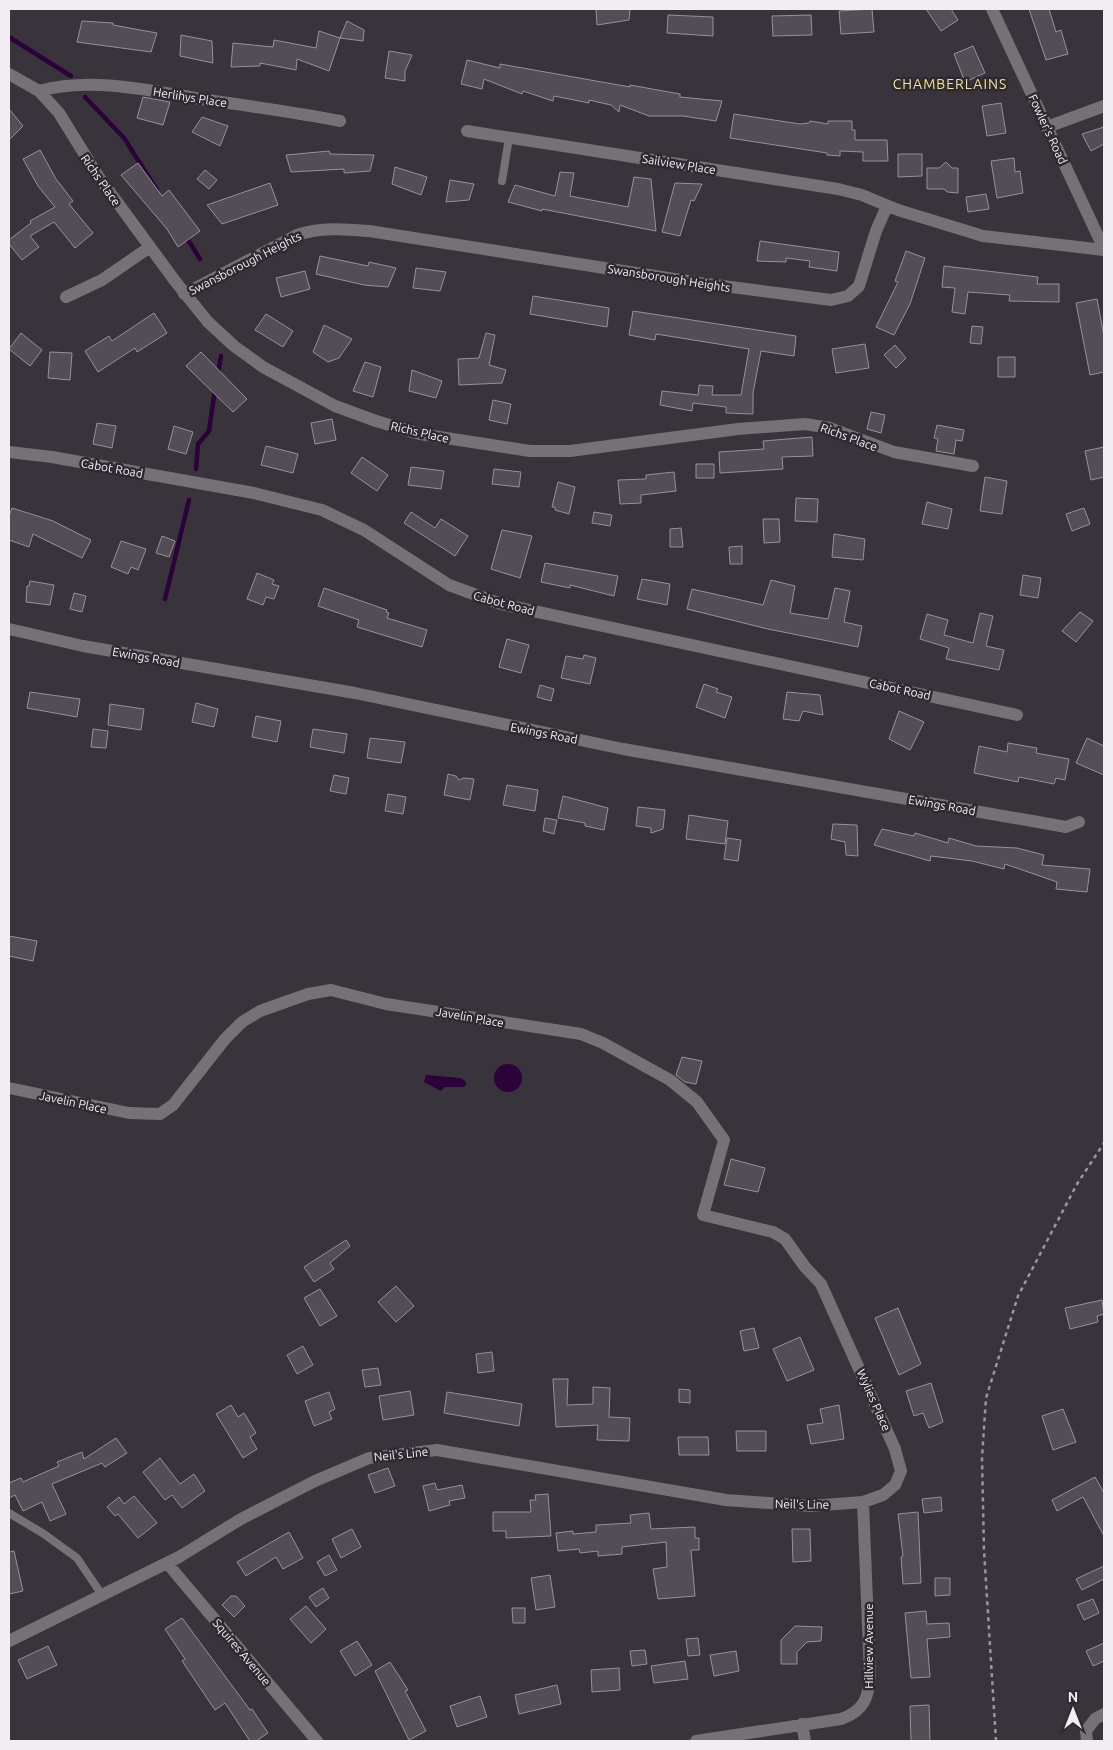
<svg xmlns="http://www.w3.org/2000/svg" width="1113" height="1750" viewBox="0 0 1113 1750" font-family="Ubuntu,sans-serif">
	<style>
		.water { fill: #2b023a }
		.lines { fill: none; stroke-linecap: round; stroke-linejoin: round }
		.stream { stroke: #2b023a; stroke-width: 4.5 }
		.building { fill: #534d56; stroke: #97919b }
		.path { stroke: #9a969d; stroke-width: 2.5; stroke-dasharray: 4 4; stroke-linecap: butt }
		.service { stroke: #757276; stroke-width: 8 }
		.minor { stroke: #757276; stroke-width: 12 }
		.tertiary { stroke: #757276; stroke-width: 12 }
		.labels { text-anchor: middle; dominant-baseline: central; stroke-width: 5; stroke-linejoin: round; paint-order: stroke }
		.street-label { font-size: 12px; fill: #f1eef3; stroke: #2f2931 }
		.neighbourhood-label { font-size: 14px; letter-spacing: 1px; fill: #ebe596; stroke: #2f2931 }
	</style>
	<rect width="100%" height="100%" fill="#39333c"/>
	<!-- water -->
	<path class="water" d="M494 1078a14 14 0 1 1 28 0a14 14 0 1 1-28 0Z
		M426,1075L461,1078L466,1082V1085L464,1087H445L441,1091L424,1082Z"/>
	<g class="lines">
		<!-- stream -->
		<path class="stream" d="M9,37L71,76
			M85,97L124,138L157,190
			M185,235L200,259
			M218,374L221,356
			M196,469L198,444L209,431L215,389
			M165,599L189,500"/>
	</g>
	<!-- building -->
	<path class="building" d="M596,9H630L629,20L597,25Z
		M872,9L874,32L841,34L839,11Z
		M926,9H951L958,20L941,31Z
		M1029,9H1049L1056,32L1061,30L1068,54L1046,60Z
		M668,15L713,17V36L667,33Z
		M811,15L812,35L773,36L772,16Z
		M82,21L113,23V25L157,33L151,52L77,42Z
		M347,21L364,30L363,41L340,38Z
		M319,31L340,38L329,71L297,59L296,70L260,63V66L231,67L233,43L273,47L274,40L316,48Z
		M181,35L212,41L213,63L180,56Z
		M973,46L985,73L965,82L954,54Z
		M389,51L412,55L405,71V81L385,78Z
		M467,60L500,68V64L630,87V85L680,94V97L722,101L716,121L683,116H649L620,105L619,112L611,105L589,100V103L554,96L553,101L523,91L522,94L484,79L482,89L461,84Z
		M143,97L170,102L163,125L137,118Z
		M1001,103L1006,133L987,136L982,106Z
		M9,109L23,126L9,140Z
		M734,114L800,124L809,123L810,121L828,124V121H852V130H855V140H887L888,161H863V152L840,151V156L827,155V153L730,138Z
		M202,117L228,126L220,146L192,132Z
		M1104,127V144L1091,151L1082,134Z
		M40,150L56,179L73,201L69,204L93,233L75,248L54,222L30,236L39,247L22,260L9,244V240L31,223L30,221L55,207L38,186L23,159Z
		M329,151L330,154L374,155L370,171L344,173V169L291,172L286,155Z
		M898,154H922V176L898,177Z
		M1014,158L1015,172L1020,171L1023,193L997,198L991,161Z
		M946,162L952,168H958V193L947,192L944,189H927V168H939Z
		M138,163L162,196L169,190L200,231L178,247L167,229L121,175Z
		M395,167L427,177L421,195L392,184Z
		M205,170L217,180L209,189L197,179Z
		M560,172L574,173L570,196L628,207L634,177L651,179L656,231L542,209V211L508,202L515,185L555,196Z
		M450,180L474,184L469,200L446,202Z
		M270,183L278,205L222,224L207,205Z
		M675,183L702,184L694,201L691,200L680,236L662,232Z
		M986,194L989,209L968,212L966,197Z
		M760,241L839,252L837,271L809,267L810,261L786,258V262L757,261Z
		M906,251L925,258L910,304L894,335L876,327L898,282L895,281Z
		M320,256L368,266L369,262L396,268L388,287L364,285L316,274Z
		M944,266L1038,277L1037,284H1059V302L1009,301L1010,295L968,292L965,314L952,312L955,288L942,287Z
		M416,268L446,272L440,291L413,288Z
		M305,271L310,289L281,297L276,278Z
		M533,296L609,308L607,327L530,314Z
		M1097,299L1104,336V372L1090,375L1076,303Z
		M633,311L796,336L794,356L761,351L753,393V414L726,413V407L693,403L692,411L660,405L662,391L698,395L699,385L713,386L712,395H741L749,349L656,334L655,340L629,335Z
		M154,313L167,333L137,352L135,348L98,372L85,351L109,336L112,341Z
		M266,314L293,331L283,347L255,330Z
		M324,325L352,339L339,358L328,362L313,352Z
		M972,326L983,327L981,344L970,343Z
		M21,333L42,350L30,366L9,349Z
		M486,333L495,335L489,365L506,370L502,383L459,385L458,359L479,358Z
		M865,344L869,368L836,373L832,349Z
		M895,345L906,358L896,368L884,355Z
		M50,352L72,353L70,380L48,378Z
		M201,352L247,399L233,412L186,366Z
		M998,357H1015V377H998Z
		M365,362L381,367L373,397L353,391Z
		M412,370L442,381L436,398L409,391Z
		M493,400L511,404L507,424L489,420Z
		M871,412L885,415L881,433L867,429Z
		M332,419L336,440L315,444L311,423Z
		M97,423L116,426L112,448L93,444Z
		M937,425L964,430L962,441L956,440L954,454L936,451L938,439L934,438Z
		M174,426L193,432L186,454L168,449Z
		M812,437L813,456L782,457L783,469L720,473L719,452L764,449L763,441Z
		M266,446L298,454L293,473L261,465Z
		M1104,447V477L1091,480L1085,451Z
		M362,457L388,475L377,491L351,473Z
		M696,464H714V478H696Z
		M411,467L444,471L441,489L408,485Z
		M494,469L521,472L519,487L492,484Z
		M674,472L676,491L641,495V503L620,504L618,480L646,479V475Z
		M985,477L1007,481L1002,514L980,511Z
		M558,482L575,487L569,514L555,510V507H552Z
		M796,498L818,499L817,522L795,521Z
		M927,502L952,509L948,529L922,524Z
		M12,508L53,521L91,540L82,558L33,534L29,547L9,540V516Z
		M1084,508L1090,524L1072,531L1066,514Z
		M411,512L435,528L441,519L468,536L455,556L404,523Z
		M594,512L612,515L610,526L592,523Z
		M763,519H779L780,542L764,543Z
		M681,528L683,547H670V529Z
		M502,530L532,536L520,578L491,569Z
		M834,534L865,539L863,560L832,557Z
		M162,536L175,541L169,557L156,553Z
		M121,541L146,549L138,570L131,567L128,574L111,567Z
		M742,546V564H730L729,547Z
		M545,563L618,576L614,596L570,585V588L541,582Z
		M257,573L274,580L272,584L279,586L274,599L266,597L263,605L247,599Z
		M1023,575L1041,578L1038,598L1020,595Z
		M642,579L670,584L667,605L637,599Z
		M771,580L795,586L790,613L828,619L835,588L850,591L844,622L862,626L858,647L768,629L687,609L692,589L763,605Z
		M30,581L54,585L50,605L26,602L27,586H29Z
		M324,588L387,610L386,612L389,613L387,618L427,630L422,647L357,627L359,620L318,606Z
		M74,593L86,596L82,612L70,609Z
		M1080,612L1093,621L1076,642L1062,631Z
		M980,613L993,616L986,646L1004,650L999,670L946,659L949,648L920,639L927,614L948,620L944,635L973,643Z
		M507,639L529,645L521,673L499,667Z
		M584,655L596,658L590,684L561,678L566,656L583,659Z
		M704,684L718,689L716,692L732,697L725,718L696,707Z
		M540,685L554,689L551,701L537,697Z
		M30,692L80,699L77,717L27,708Z
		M787,692L820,695L823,715L803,711L799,721L783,719Z
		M196,703L218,709L214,727L192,722Z
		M110,704L144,709L141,730L108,725Z
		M899,711L924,722L910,750L889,739Z
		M256,716L281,721L277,742L252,737Z
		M93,729L108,731L106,748L91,747Z
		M313,729L347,734L344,753L310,747Z
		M370,738L405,742L401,763L367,758Z
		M1087,738L1104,746V775L1076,763Z
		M1008,743L1037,748L1036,753L1069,759L1065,780L1056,778L1054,784L1019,777L1018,782L974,773L979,746L1007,752Z
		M448,774L456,776L459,780L464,778L474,779L470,800L444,795Z
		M334,775L349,778L346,794L330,791Z
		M507,785L538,790L535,811L503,805Z
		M388,794L406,797L403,814L385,811Z
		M563,796L608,808L604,830L585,826V823L558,818Z
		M638,807L665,810L663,829L651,833V828L636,826Z
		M689,815L728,821L725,844L686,839Z
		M545,818L557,820L554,834L543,831Z
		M833,824L857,825L858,856L846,855L845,842L831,839Z
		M882,829L914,836L915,833L948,843L949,838L976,846L1017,848L1044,855L1042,865L1090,869L1087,892L1056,889L1057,882L1005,864L1004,869L972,861L931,856L930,861L874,845Z
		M727,838L741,840L738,861L724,859Z
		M9,936L37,941L33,961L9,956Z
		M682,1057L702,1061L696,1084L685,1082L676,1075Z
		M731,1159L765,1168L758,1192L724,1185Z
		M346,1240L350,1246L330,1263L334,1269L314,1282L304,1267Z
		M396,1286L414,1306L396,1322L378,1302Z
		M320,1289L337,1316L320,1326L304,1298Z
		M1102,1300L1104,1314L1097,1316L1098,1322L1070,1329L1065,1308Z
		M898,1308L921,1364L899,1375L875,1318Z
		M754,1328L759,1348L744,1351L740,1331Z
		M800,1337L814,1370L787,1381L773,1349Z
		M303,1346L313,1365L297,1374L287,1355Z
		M492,1352L494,1371L478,1373L476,1354Z
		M378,1368L381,1385L365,1387L362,1370Z
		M553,1379H568L567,1405L593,1404V1387L610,1388L609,1417L630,1418L629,1441L597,1440L598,1425L556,1427Z
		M931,1383L943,1422L929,1428L923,1413L914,1416L906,1391Z
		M679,1389L690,1390V1403L679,1402Z
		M410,1391L414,1415L383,1420L379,1396Z
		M329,1392L335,1409L329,1412L332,1419L314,1426L305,1401Z
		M447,1392L522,1404L519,1426L444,1413Z
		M231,1405L238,1417L244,1413L256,1433L250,1437L257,1449L243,1458L216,1414Z
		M839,1405L844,1439L811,1444L807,1425L823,1423L820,1409Z
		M1063,1409L1076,1442L1053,1450L1042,1416Z
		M736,1431H766V1451H737Z
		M678,1437H708L709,1455H679Z
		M116,1438L127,1453L105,1467L102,1463L52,1484L66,1514L50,1521L42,1502L23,1511L15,1495L9,1498V1483L21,1478L23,1482L59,1466L57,1462L82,1452L84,1459Z
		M160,1458L180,1484L194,1474L205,1491L182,1508L172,1495L165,1500L143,1472Z
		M388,1468L395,1486L375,1493L368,1475Z
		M1095,1477L1104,1493V1536L1083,1497L1057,1511L1052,1500Z
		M435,1483L437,1490L462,1485L465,1498L449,1501L450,1505L429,1511L423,1486Z
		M548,1494L551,1536L506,1538V1531H493V1512H531L530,1500H536L535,1495Z
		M134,1496L157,1523L138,1538L118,1514L115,1516L107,1507L119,1497L124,1504Z
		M941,1497L942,1511L924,1513L922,1499Z
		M918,1512L921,1583L903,1584L901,1557L903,1556L898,1514Z
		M649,1513L651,1529L695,1527V1538H699V1550H691L695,1596L658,1599L653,1569L667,1567L666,1542L622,1547V1554L598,1556V1551L580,1553L579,1549L558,1551L556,1533L573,1531V1534L596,1532V1525L631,1523L630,1515Z
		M352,1529L361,1547L341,1558L332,1539Z
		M792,1529H810L811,1561L793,1562Z
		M289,1532L303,1558L283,1569L276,1557L246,1576L237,1562Z
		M14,1551L23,1591L9,1594V1552Z
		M329,1555L337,1570L325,1576L317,1562Z
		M1104,1566V1579L1082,1590L1076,1579Z
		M550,1575L555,1607L536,1610L531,1578Z
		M935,1578H950V1595L935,1596Z
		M323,1588L329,1598L316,1607L309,1597Z
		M231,1596H236L245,1606L234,1617L222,1605Z
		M1093,1599L1099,1613L1084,1620L1077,1605Z
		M306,1606L326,1629L311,1643L290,1619Z
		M512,1608H525V1623H513Z
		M926,1611L927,1624L949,1623L950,1637L927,1639L930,1677L911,1678L905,1613Z
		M182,1618L250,1710L252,1709L268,1733L256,1741H250L225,1703L215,1710L182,1661L185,1659L165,1629Z
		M795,1626L822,1627L821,1641L807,1642L797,1652V1664H781V1640Z
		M698,1638L700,1655L688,1656L686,1639Z
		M357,1641L372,1665L355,1676L340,1651Z
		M1104,1643V1661L1093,1666L1086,1651Z
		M48,1646L57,1665L27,1679L18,1660Z
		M645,1650L647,1664L632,1666L630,1651Z
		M736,1651L739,1671L714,1676L710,1655Z
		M685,1661L688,1679L654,1683L651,1666Z
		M390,1662L408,1690L405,1691L426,1731L409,1740L375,1671Z
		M619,1668L620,1690L592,1692L591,1670Z
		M557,1685L561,1704L519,1714L515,1695Z
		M480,1696L487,1717L457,1727L450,1706Z
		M929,1705L930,1741H911L910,1706Z"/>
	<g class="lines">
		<!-- path -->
		<path class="path" d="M996,1741L984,1550L982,1458L986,1398L1018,1296L1077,1184L1104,1143"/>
		<!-- service -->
		<path class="service" d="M502,181L509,138
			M9,1513L44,1534L77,1558L102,1595"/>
		<!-- minor -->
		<path class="minor" d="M9,74L39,91L59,113L98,176L175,281L208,322L234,346L263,367L335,406L376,421L420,434L530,451H570L738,429L805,424L830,428L894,452L973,466
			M39,91C92,77 147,90 201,99C248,106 294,112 340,121
			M1047,127L1104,106
			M467,131L838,189L862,195L898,210L983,236L1104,250
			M184,294L297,235C321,227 344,229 369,231L700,283L831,300L848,296L859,286L876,231L887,206
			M66,297L102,280L150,247
			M9,452L52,457L254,493L322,510L364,530L449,585L501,604L1017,715
			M9,629L83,646L355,693L623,749L1066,827L1079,822
			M9,1088L129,1113L160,1114L173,1105L225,1039L242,1022L260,1011L308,994L331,990L386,1004L581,1034L603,1043L670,1080L697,1102L724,1140L703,1215L773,1232L785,1239L805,1267L821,1284L895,1449L901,1471L895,1485L883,1495L863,1502L811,1506L726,1500L437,1450L369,1458L315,1481L241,1519L179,1557L9,1641
			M167,1563L317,1741
			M802,1724L805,1741
			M696,1741L841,1719C864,1711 869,1697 870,1675L863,1502
			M1087,1741L1086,1731L1095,1719L1104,1714"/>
		<!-- tertiary -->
		<path class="tertiary" d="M992,9L1104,249"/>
	</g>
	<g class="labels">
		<!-- street labels -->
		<g class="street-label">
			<text transform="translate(190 97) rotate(9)">Herlihys Place</text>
			<text transform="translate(1048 129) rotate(65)">Fowler's Road</text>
			<text transform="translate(679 164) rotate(9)">Sailview Place</text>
			<text transform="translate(101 180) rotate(55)">Richs Place</text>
			<text transform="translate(245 263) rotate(-27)">Swansborough Heights</text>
			<text transform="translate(669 278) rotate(9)">Swansborough Heights</text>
			<text transform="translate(420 432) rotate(13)">Richs Place</text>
			<text transform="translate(849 437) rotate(20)">Richs Place</text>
			<text transform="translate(112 468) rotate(10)">Cabot Road</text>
			<text transform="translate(504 603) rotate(15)">Cabot Road</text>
			<text transform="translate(146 657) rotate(10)">Ewings Road</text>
			<text transform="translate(900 689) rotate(12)">Cabot Road</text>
			<text transform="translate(544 733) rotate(11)">Ewings Road</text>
			<text transform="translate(942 805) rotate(10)">Ewings Road</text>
			<text transform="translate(470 1017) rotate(10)">Javelin Place</text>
			<text transform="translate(73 1102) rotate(12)">Javelin Place</text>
			<text transform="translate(874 1400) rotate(66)">Wylies Place</text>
			<text transform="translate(401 1454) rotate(-6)">Neil's Line</text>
			<text transform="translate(802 1504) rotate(1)">Neil's Line</text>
			<text transform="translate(868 1646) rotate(-90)">Hillview Avenue</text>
			<text transform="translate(242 1652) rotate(50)">Squires Avenue</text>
		</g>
		<!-- neighbourhood labels -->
		<g class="neighbourhood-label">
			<text x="950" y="84">CHAMBERLAINS</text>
		</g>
	</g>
	<!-- border -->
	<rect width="1113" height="1750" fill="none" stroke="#f1eef3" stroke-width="20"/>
	<!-- north arrow -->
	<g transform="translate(1073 1710)" stroke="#2f2931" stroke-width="4" paint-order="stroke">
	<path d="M0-4L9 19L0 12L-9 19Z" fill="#f1eef3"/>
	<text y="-8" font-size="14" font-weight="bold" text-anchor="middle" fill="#f1eef3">N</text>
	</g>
</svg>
